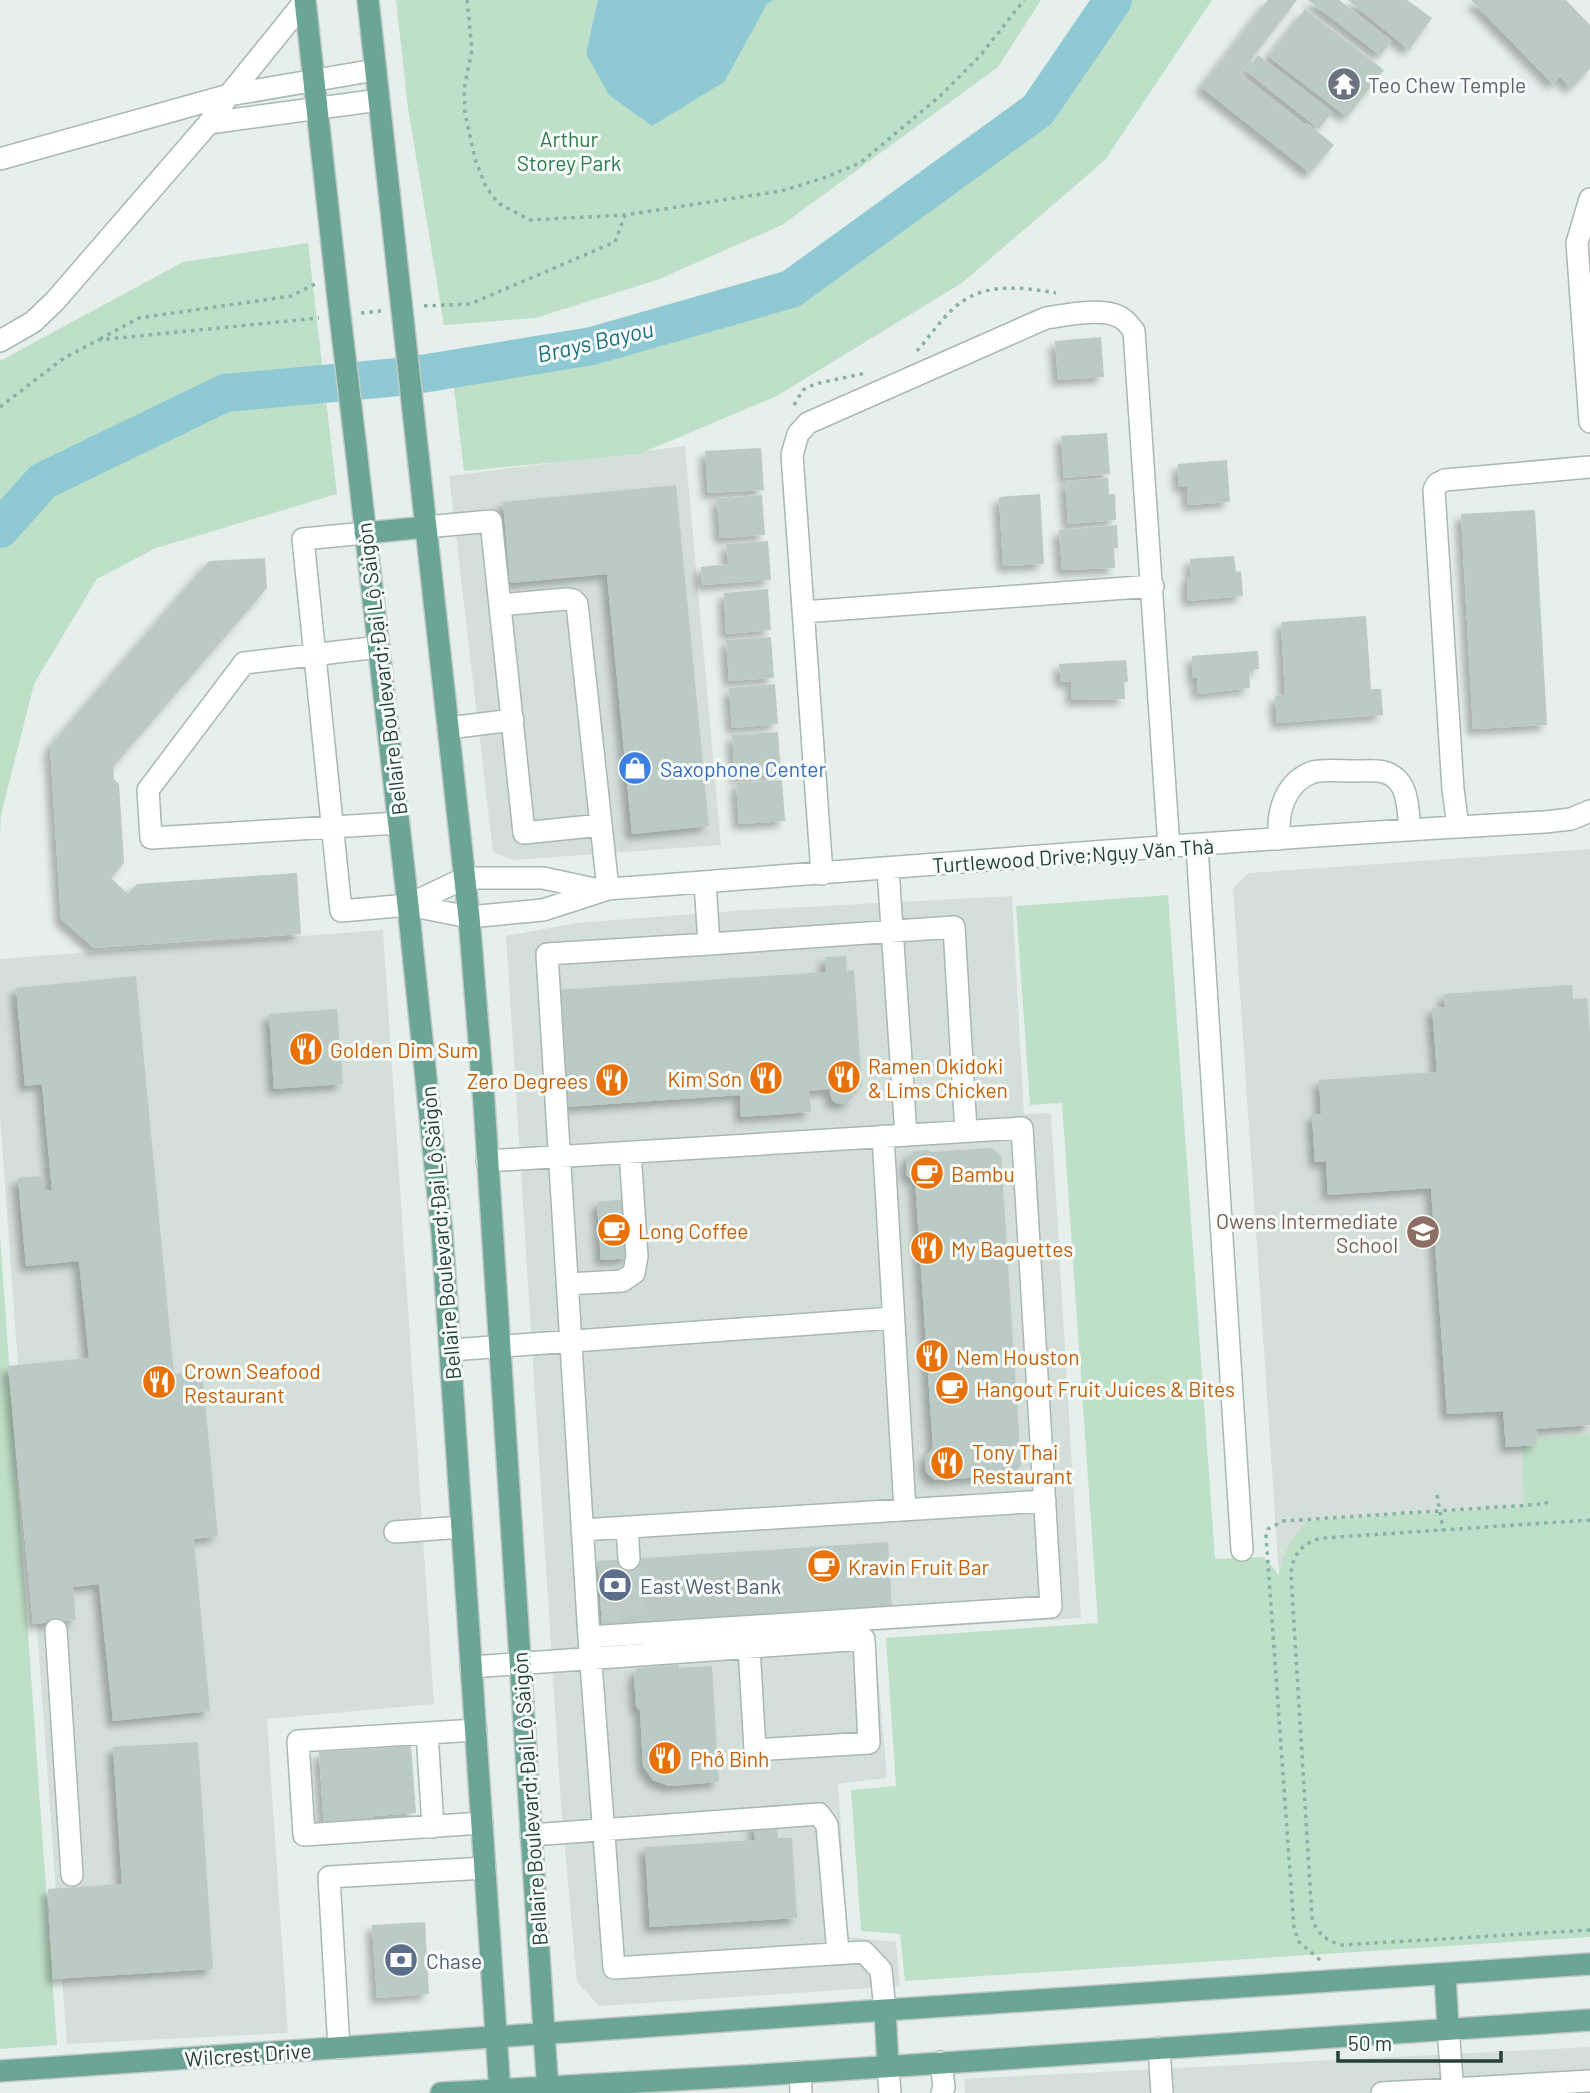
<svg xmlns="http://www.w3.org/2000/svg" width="1590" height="2093" viewBox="0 0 1590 2093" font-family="Barlow,sans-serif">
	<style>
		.built { fill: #d4dfda }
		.green { fill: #bfe0c8 }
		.water { fill: #8ec9d4 }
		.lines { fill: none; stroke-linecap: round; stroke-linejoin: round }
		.river { stroke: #8ec9d4; stroke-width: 38 }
		.building { fill: #bbcac4; filter: url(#shadow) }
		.minor-tunnel { stroke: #bfccc8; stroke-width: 21; stroke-dasharray: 21 10; stroke-linecap: butt }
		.minor-casing { stroke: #a8b8b2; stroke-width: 24 }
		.major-casing { stroke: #c2cac8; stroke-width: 24 }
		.path { stroke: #86b3a5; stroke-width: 3.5; stroke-dasharray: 3.5 5; stroke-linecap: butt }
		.minor { stroke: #fff; stroke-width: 21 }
		.major { stroke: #6aa596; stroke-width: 21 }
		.major-bridge-casing { stroke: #c2cac8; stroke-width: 24; stroke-linecap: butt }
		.major-bridge { stroke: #6aa596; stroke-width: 21 }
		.labels { text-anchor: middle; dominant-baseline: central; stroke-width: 6; stroke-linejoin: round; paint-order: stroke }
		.worship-label { font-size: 21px; fill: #5b616d; stroke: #f7fbf9; text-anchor: start }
		.park-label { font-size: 21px; fill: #2d7a4b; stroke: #f7fbf9 }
		.street-label { font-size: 21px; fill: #24423a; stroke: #f7fbf9 }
		.shop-label { font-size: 21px; fill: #366cbe; stroke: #f7fbf9; text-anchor: start }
		.food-label { font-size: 21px; fill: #c56008; stroke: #f7fbf9; text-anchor: start }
		.education-label { font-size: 21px; fill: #785e54; stroke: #f7fbf9; text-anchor: end }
		.service-label { font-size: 21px; fill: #4e5e75; stroke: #f7fbf9; text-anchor: start }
		.water-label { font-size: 23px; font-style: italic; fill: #1c6f80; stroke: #f7fbf9 }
	</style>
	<defs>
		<filter id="shadow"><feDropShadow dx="-6" dy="6" stdDeviation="3.5" flood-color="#0004"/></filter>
	</defs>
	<rect width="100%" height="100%" fill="#e6efeb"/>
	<!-- built -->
	<path class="built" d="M685,446L721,845L513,860L493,852L449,476Z
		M1590,849V1937L1279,1576L1233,888L1249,873Z
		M1012,896L1024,1114L1051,1113L1081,1618L874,1631L887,1778L838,1784L848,1937L896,1942L900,1986L599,2006L577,1982L561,1805L506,936L576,923L747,910Z
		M383,930L434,1704L267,1719L288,2033L67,2044L0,1116V959Z
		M1590,2047V2093H965L964,2079Z"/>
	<!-- green -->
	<path class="green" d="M396,0H1041L998,67L782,225L657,280L535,318L444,325L408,108Z
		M1099,0H1212L1105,160L962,283L775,397L639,454L464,471L452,371L502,369L649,333L784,276L1015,115L1085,22Z
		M308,243L337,494L156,548L97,579L34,684L1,815L0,836V361L183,262Z
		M1168,895L1215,1559L1264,1557L1279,1575C1282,1552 1293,1539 1307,1521L1524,1507L1522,1446L1537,1445V1439L1539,1438L1590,1435V1937L905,1981L900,1934L861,1931L851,1790L896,1786L886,1638L1098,1623L1062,1103L1030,1105L1016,906Z
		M0,1235L57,2045L0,2049Z"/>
	<!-- water -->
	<path class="water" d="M598,0H773L767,4L724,82L652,126L609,95L586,54Z"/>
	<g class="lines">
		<!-- river -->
		<path class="river" d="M0,529L43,481L225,393L409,376L592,346L791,289L1038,110L1113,0"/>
	</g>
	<!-- building -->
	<path class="building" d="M1268,0H1297L1240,74L1305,125L1307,123L1334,145L1310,173L1201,87Z
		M1308,0H1339L1392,41L1380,55Z
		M1348,0H1407L1432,18L1409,50Z
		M1471,0H1566L1590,25V69L1571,88L1560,77L1553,84Z
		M1305,9L1384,70L1347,117L1268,56Z
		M1258,55L1332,112L1319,129L1246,71Z
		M1101,337L1104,377L1058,380L1055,341Z
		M1107,433L1110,474L1064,478L1061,436Z
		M761,448L764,490L708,493L705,451Z
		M1227,460L1230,502L1188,505L1187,486L1179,487L1178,464Z
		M1108,478L1109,494H1115L1116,520L1068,524L1065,481Z
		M676,485L709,826L632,834L607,574L510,583L503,502Z
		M1040,494L1044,564L1003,566L999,497Z
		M762,495L765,535L720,538L717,498Z
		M1535,510L1547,725L1473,729L1461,514Z
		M1117,525L1118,548H1114L1115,568L1062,570L1059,530Z
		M768,541L771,580L702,585L701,567L728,564L726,544Z
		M1234,556L1236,572L1241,571L1243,596L1188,601L1187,577H1191L1190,559Z
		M265,558L267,588L113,767L114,779L119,784L124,863L111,878L128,894L137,884L297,873L301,934L94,948L61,919L50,746L209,561Z
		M768,589L771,630L726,634L724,593Z
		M1366,616L1371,689H1381L1383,715L1277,723L1275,696L1285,695L1281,622Z
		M771,637L774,678L729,681L726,640Z
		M1258,651L1259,669L1249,670L1250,688L1198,694L1197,678H1193L1192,656Z
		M1126,660L1128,682H1124L1125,699L1072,700L1071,681L1061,682L1059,664Z
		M775,684L778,724L732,728L729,688Z
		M778,732L781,774L735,777L732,735Z
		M782,780L785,821L739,824L736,783Z
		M846,956L847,971L854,970L862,1087L854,1088L853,1097L847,1104L836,1103L832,1100L829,1089L809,1091L811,1112L741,1117L740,1095L564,1107L556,990L826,972L825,957Z
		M136,976L174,1374L202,1371L218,1536L194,1539L210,1711L113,1721L99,1584L73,1587L76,1620L33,1624L8,1366L89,1358L79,1261L26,1266L18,1178L42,1176L44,1190H52L42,1084L25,1086L16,988Z
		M1572,985L1573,999L1587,998L1590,1032V1425L1536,1429L1537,1445L1506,1447L1503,1411L1447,1414L1431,1188L1328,1195L1326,1161L1315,1162L1312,1114H1321L1319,1080L1437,1072L1432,1008L1445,1007L1444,994Z
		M337,1009L343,1084L274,1089L269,1014Z
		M992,1148L1001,1155L1021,1465L1013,1475L935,1480L926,1472L925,1458L933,1448L915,1180L907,1176L906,1160L914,1151L928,1150L930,1152Z
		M626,1199L630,1258L601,1260L597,1202Z
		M888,1542L892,1608L602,1627L598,1561Z
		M679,1665V1668L712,1666L719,1782L669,1786L653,1780L643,1766L640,1711L636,1706L634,1675L638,1668Z
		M198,1742L213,1969L53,1979L48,1889L122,1884L113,1747Z
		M411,1746L416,1813L374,1816V1826L324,1829L319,1752Z
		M777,1821L778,1838H792L797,1918L650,1927L645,1847L755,1840L754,1823Z
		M425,1922L429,1994L377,1998L372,1925Z"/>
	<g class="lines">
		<!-- minor-tunnel -->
		<path class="minor-tunnel" d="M601,1611L632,1609L629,1559"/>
		<!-- minor casing -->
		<g class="minor-casing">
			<path id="minor" d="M305,1L229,95L209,123L379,100
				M0,159L229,95L375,70
				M1590,199L1577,243L1590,422
				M0,341L33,322L55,301L209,123
				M426,527L491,521L524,833L601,825
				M365,533L303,539L341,911L408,905L469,917L543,910L608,889C920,866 1232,839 1545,822L1571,819L1590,811
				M500,605L566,599L573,600L577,604L608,889
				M803,612L1153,586
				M379,647L244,663L148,790L151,838L399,823
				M448,728L513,720
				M1458,827L1453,789L1434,490L1437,484L1445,480L1590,467
				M1280,839C1276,813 1285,782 1313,772C1325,769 1343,771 1356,771C1373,771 1389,768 1400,783C1409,796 1408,815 1410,830
				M1197,846L1242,1550
				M888,869L906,1135
				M822,874L792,455L798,434L808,423L1046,318C1066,315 1106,306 1123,319C1127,322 1131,327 1134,331L1169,848
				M705,882L709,944L547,954L589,1637L614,1968L864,1952L881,1970L885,2010
				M408,905L465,878H543L599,890
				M709,944L954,927L966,1131
				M883,1136L905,1510
				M487,1161L1022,1128L1051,1607L589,1637
				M567,1284L622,1281L634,1273L637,1256L630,1152
				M450,1350L893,1318
				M627,1528L629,1559
				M582,1530L1045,1501
				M395,1532L462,1527
				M56,1630L72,1875
				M471,1667L864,1639L869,1743L755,1750L749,1647
				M476,1730L298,1741L304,1835L482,1823
				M427,1733L433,1827
				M531,1835L819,1814L827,1825L838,1953
				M1448,2028L1453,2093
				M339,2048L329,1877L485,1868
				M1159,2048L1162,2093
				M941,2062L944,2087L942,2093
				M888,2066L890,2093
				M800,2072L801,2093
				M1382,2093L1590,2081"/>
		</g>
		<!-- major casing -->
		<g class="major-casing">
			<path id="major" d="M305,0L338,299
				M368,0L400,292
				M417,446L469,917L484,1102L548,2093
				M356,449L408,905L442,1233L500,2093
				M365,533L426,527
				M1445,1974L1448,2028
				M885,2010L888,2066
				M0,2071L885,2010L1590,1964
				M441,2093L745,2076L1590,2020"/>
		</g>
		<!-- path -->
		<path class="path" d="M467,0L472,50L464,89L465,113L475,159L486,187L498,203L530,220L625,215L781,191L824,178L860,163L939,97L980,56L1024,0
			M424,306L470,304L615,242L625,215
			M361,313L381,311
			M100,339L139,318L291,296L317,283
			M917,351C932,334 946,311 966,299C993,283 1027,288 1056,293
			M794,405L803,390L815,384L866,373
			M0,407L64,358L98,340L319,318
			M1437,1495L1443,1530
			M1590,1520L1323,1538C1303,1542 1292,1554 1291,1575L1312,1918C1317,1933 1326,1941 1342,1945L1590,1930
			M1320,1960L1299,1942L1294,1928L1266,1536L1268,1529L1283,1521L1545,1504L1548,1501"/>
		<!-- minor -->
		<use href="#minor" class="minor"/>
		<!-- major -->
		<use href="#major" class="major"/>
		<!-- major-bridge casing -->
		<g class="major-bridge-casing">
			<path id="major-bridge" d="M400,292L417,446
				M338,299L356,449"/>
		</g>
		<!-- major-bridge -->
		<use href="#major-bridge" class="major-bridge"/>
	</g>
	<!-- icons -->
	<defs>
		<g id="temple-disc" transform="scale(1.75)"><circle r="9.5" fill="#6b7280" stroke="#f7fbf9"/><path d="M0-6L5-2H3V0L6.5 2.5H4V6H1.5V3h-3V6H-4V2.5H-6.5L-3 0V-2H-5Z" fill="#fff"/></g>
		<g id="shop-disc" transform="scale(1.75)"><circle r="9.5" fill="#3f7fe0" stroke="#f7fbf9"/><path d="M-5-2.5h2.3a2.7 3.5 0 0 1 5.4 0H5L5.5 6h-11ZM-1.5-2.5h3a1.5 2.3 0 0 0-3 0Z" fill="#fff"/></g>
		<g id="restaurant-disc" transform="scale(1.75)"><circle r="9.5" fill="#e8710a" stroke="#f7fbf9"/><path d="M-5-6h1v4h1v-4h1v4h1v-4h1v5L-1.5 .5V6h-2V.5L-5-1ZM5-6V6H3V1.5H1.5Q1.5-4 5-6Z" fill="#fff"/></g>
		<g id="cafe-disc" transform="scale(1.75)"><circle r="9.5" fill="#e8710a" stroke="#f7fbf9"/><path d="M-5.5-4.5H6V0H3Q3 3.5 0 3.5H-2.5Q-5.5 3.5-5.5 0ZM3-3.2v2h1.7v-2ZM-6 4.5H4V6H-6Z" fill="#fff"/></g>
		<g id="school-disc" transform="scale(1.75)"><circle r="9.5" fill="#8d6e63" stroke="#f7fbf9"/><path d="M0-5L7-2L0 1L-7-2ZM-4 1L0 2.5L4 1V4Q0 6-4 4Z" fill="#fff"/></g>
		<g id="bank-disc" transform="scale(1.75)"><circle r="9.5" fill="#5c6f8a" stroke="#f7fbf9"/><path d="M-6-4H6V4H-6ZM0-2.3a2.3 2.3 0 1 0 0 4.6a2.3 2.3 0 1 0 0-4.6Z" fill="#fff"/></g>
	</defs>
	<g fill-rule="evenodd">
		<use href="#temple-disc" x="1344" y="84"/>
		<use href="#shop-disc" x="635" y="768"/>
		<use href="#restaurant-disc" x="306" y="1049"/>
		<use href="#restaurant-disc" x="844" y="1077"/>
		<use href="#restaurant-disc" x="766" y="1078"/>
		<use href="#restaurant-disc" x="612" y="1080"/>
		<use href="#cafe-disc" x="927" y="1173"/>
		<use href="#cafe-disc" x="614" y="1230"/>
		<use href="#school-disc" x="1423" y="1232"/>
		<use href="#restaurant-disc" x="927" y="1248"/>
		<use href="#restaurant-disc" x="932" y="1356"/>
		<use href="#restaurant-disc" x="159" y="1382"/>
		<use href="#cafe-disc" x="952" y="1388"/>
		<use href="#restaurant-disc" x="947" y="1463"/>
		<use href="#cafe-disc" x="824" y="1566"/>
		<use href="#bank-disc" x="615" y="1585"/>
		<use href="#restaurant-disc" x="665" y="1758"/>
		<use href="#bank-disc" x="401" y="1960"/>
	</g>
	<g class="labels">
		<!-- worship labels -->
		<g class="worship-label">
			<text x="1368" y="84">Teo Chew Temple</text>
		</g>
		<!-- park labels -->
		<g class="park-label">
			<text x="569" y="138">Arthur<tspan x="569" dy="24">Storey Park</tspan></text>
		</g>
		<!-- street labels -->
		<g class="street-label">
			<text transform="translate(381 669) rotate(-97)">Bellaire Boulevard;Đại Lộ Sàigòn</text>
			<text transform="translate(1073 855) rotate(-4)">Turtlewood Drive;Ngụy Văn Thà</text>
			<text transform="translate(440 1233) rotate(-95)">Bellaire Boulevard;Đại Lộ Sàigòn</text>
			<text transform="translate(529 1799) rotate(-94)">Bellaire Boulevard;Đại Lộ Sàigòn</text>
			<text transform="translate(248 2054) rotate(-4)">Wilcrest Drive</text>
		</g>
		<!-- shop labels -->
		<g class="shop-label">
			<text x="660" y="768">Saxophone Center</text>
		</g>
		<!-- food labels -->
		<g class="food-label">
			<text x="330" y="1049">Golden Dim Sum</text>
			<text x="868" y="1065">Ramen Okidoki<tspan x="868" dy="24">&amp; Lims Chicken</tspan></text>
			<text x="742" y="1078" text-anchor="end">Kim Sơn</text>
			<text x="588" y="1080" text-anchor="end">Zero Degrees</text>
			<text x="951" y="1173">Bambu</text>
			<text x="638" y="1230">Long Coffee</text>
			<text x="951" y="1248">My Baguettes</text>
			<text x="956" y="1356">Nem Houston</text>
			<text x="184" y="1370">Crown Seafood<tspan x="184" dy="24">Restaurant</tspan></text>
			<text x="976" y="1388">Hangout Fruit Juices &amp; Bites</text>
			<text x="972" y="1451">Tony Thai<tspan x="972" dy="24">Restaurant</tspan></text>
			<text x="848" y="1566">Kravin Fruit Bar</text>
			<text x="690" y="1758">Phở Bình</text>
		</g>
		<!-- education labels -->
		<g class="education-label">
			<text x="1398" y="1220">Owens Intermediate<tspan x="1398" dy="24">School</tspan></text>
		</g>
		<!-- service labels -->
		<g class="service-label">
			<text x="640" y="1585">East West Bank</text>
			<text x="426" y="1960">Chase</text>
		</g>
		<!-- water labels -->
		<g class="water-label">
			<text transform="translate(595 341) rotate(-13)">Brays Bayou</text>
		</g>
	</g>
	<!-- scale -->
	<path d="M1338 2051v10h163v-10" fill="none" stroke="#24423a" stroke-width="3.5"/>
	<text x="1348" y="2051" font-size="21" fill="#24423a" stroke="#f7fbf9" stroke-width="5" paint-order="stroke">50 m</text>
</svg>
